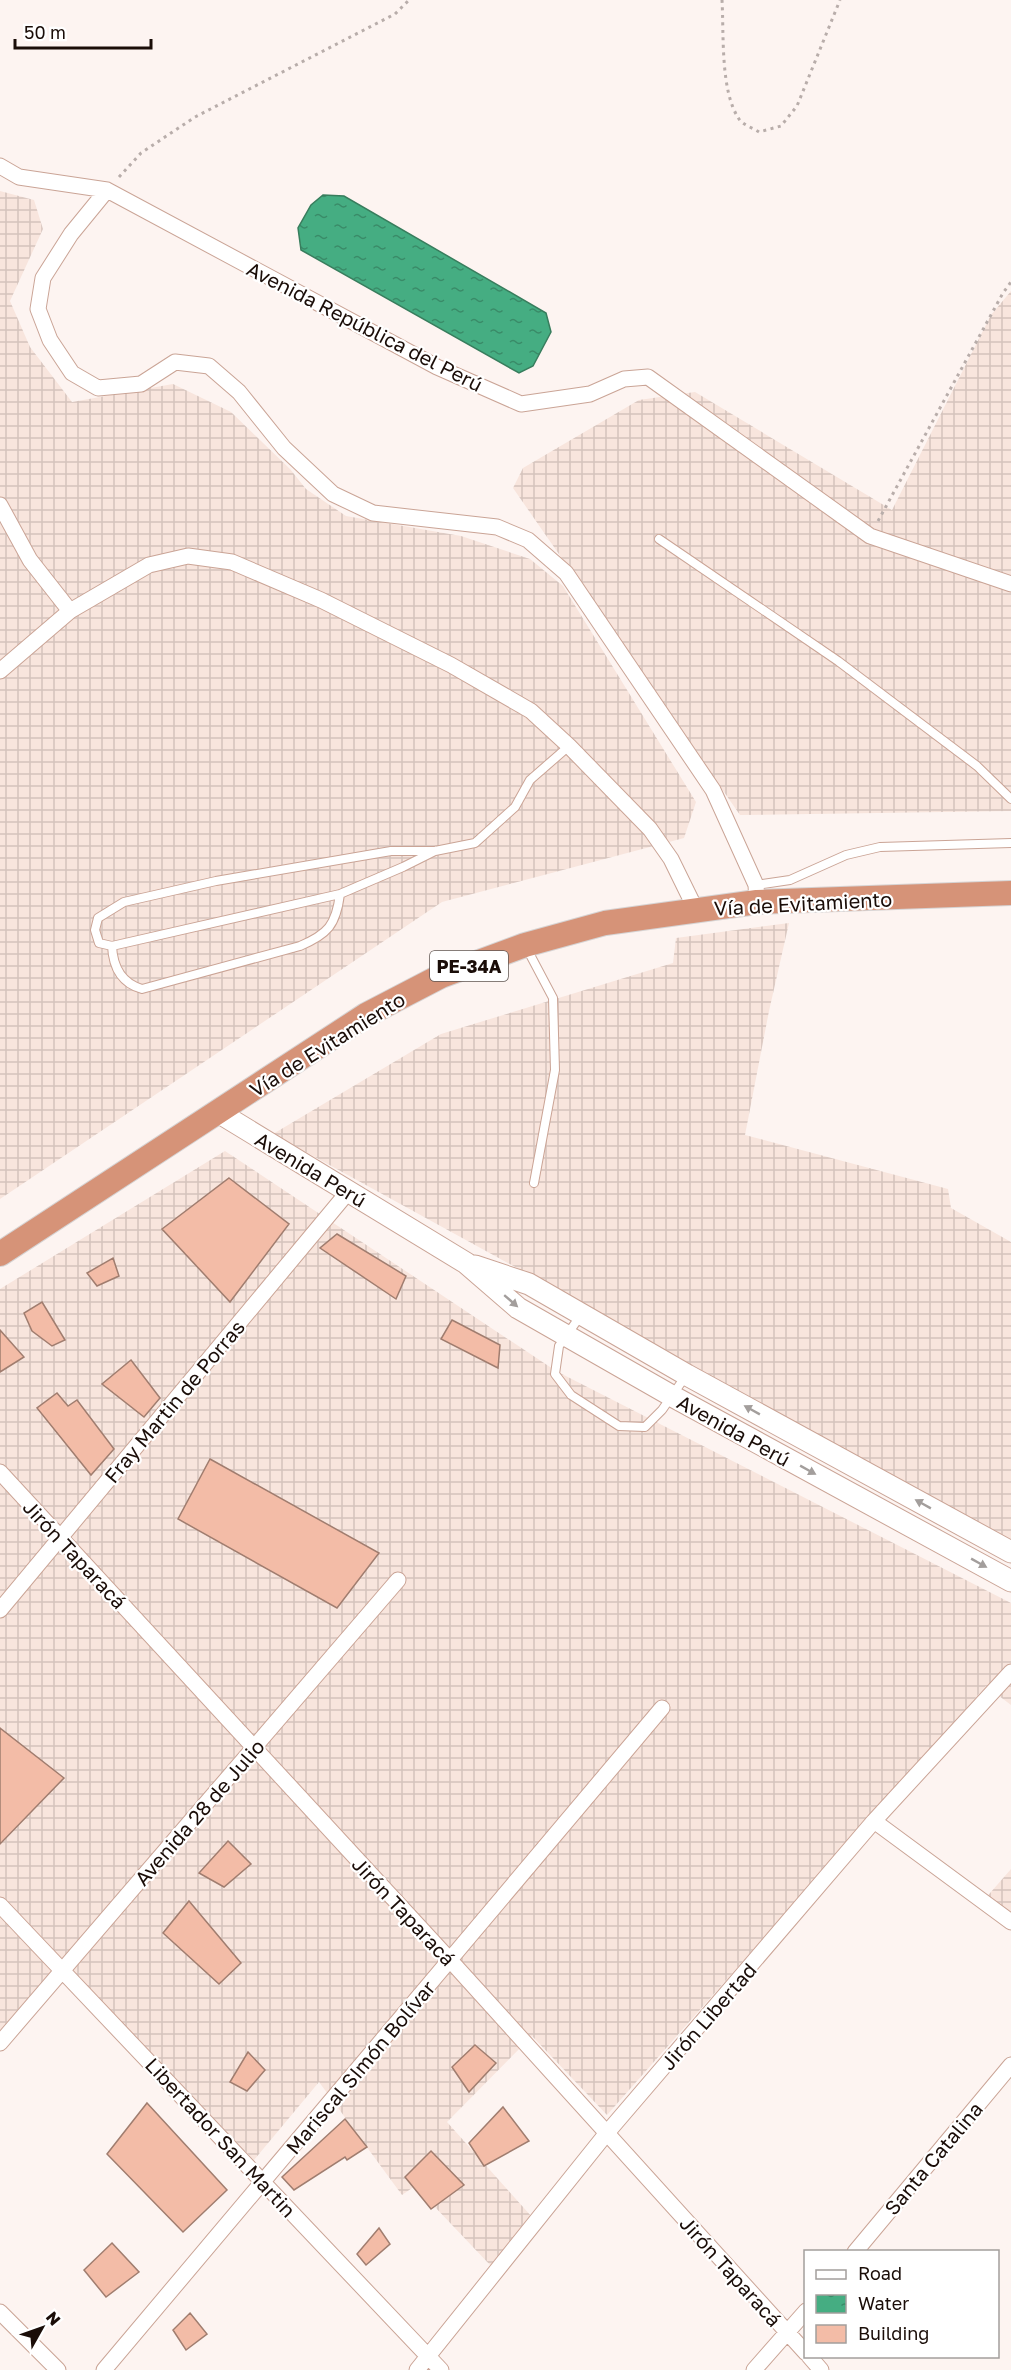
<svg xmlns="http://www.w3.org/2000/svg" width="1011" height="2370" viewBox="0 0 1011 2370" font-family="'Golos Text',sans-serif">
	<style>
		.industrial { fill: url(#industrial-grid) }
		.water { fill: url(#water-ripples); stroke: #387d5d; stroke-width: 1.5 }
		.building { fill: #f3bca7; stroke: #a07d6f; stroke-width: 1.5 }
		.lines { fill: none; stroke-linecap: round; stroke-linejoin: round }
		.service-casing { stroke: #caa496; stroke-width: 10 }
		.minor-casing { stroke: #caa496; stroke-width: 17 }
		.secondary-casing { stroke: #caa496; stroke-width: 23 }
		.trunk-casing { stroke: #d6d3d3; stroke-width: 26 }
		.path { stroke: #b8adaa; stroke-width: 3; stroke-dasharray: 3 4.5; stroke-linecap: butt }
		.service { stroke: #fff; stroke-width: 8 }
		.minor { stroke: #fff; stroke-width: 15 }
		.secondary { stroke: #fff; stroke-width: 21 }
		.trunk { stroke: #d69378; stroke-width: 24 }
		.oneway { fill: #a39e9c }
		.labels { text-anchor: middle; dominant-baseline: central; stroke-width: 4.5; stroke-linejoin: round; paint-order: stroke }
		.shield { fill: #fff; stroke: #5f5652; stroke-width: 1.5 }
		.shield-label { font-size: 18px; font-weight: bold; fill: #1a0d08 }
		.street-label { font-size: 20px; fill: #1a0d08; stroke: #fff }
	</style>
	<defs>
		<pattern id="industrial-grid" width="8" height="8" patternUnits="userSpaceOnUse" patternTransform="scale(1.5)"><rect width="8" height="8" fill="#f8e5dd"/><path d="M0 4h8M4 0v8" fill="none" stroke="#d4c3bc"/></pattern>
		<pattern id="water-ripples" width="26" height="14" patternUnits="userSpaceOnUse" patternTransform="scale(1.5)"><rect width="26" height="14" fill="#45ad82"/><path d="M2 4q2-2 4 0t4 0M15 11q2-2 4 0t4 0" fill="none" stroke="#398b68"/></pattern>
	</defs>
	<rect width="100%" height="100%" fill="#fdf4f1"/>
	<!-- industrial -->
	<path class="industrial" d="M0,191L34,200L43,229L10,301L30,347L72,402L173,384L231,412L290,469L306,489L346,516L461,536L530,559L563,586L696,802L684,838L442,902L0,1199Z
		M1011,291V811L740,815L513,488L523,468L639,400L695,392L892,510L991,315Z
		M789,923L769,1011L745,1135L948,1189L951,1208L1011,1242V1544L639,1335L273,1134L441,1034L673,963L676,938Z
		M225,1151L556,1371L1011,1603V1705L986,1686L607,2115L532,2036L447,2122L532,2217L491,2266L415,2186L402,2195L319,2082L254,2160L61,1961L0,2030V1289Z
		M1011,1869V1921L984,1900Z"/>
	<!-- water -->
	<path class="water" d="M323,195L344,196L546,313L551,332L533,366L519,373L301,250L298,228L311,205Z"/>
	<!-- building -->
	<path class="building" d="M229,1178L289,1224L230,1302L162,1229Z
		M337,1234L406,1276L396,1299L320,1248Z
		M113,1258L119,1276L97,1286L87,1273Z
		M42,1302L65,1340L52,1346L32,1331L24,1313Z
		M452,1320L500,1345L498,1368L441,1339Z
		M0,1330L24,1357L0,1372Z
		M131,1360L160,1398L144,1417L102,1384Z
		M57,1393L68,1406L77,1400L114,1449L91,1475L37,1408Z
		M210,1459L379,1553L337,1608L178,1519Z
		M0,1728L64,1778L0,1844Z
		M228,1841L251,1864L224,1887L199,1873Z
		M189,1901L241,1963L219,1984L163,1933Z
		M475,2045L496,2063L469,2092L452,2067Z
		M248,2052L265,2070L247,2091L230,2082Z
		M147,2103L227,2190L183,2232L107,2154Z
		M503,2107L529,2141L484,2166L469,2143Z
		M345,2119L367,2147L347,2160L345,2157L294,2190L282,2177Z
		M431,2151L464,2185L431,2209L405,2177Z
		M379,2228L390,2244L366,2265L357,2254Z
		M112,2243L139,2272L106,2297L84,2270Z
		M190,2313L207,2334L186,2350L173,2330Z"/>
	<g class="lines">
		<!-- service casing -->
		<g class="service-casing">
			<path id="service" d="M659,539L838,661L977,766L1011,799
				M435,851L403,867L340,894L112,946L99,943L95,930L98,918L124,902L216,881L391,851H435L475,843L515,807L530,780L569,746
				M756,885L790,880L846,855L880,847L1011,843
				M112,946C113,967 121,983 142,989L300,946C328,934 336,925 340,894
				M526,947L553,998L555,1070L534,1183
				M581,1315L559,1346L555,1374L571,1395L619,1426L645,1427L662,1410L685,1377"/>
		</g>
		<!-- minor casing -->
		<g class="minor-casing">
			<path id="minor" d="M0,166L19,177L107,190L437,367L521,404L590,394L624,379L648,377L870,536L1011,584
				M107,190L71,234L43,278L38,309L50,340L72,373L98,388L141,384L175,362L209,366L239,392L284,448L333,494L373,513L497,527L528,540L566,573L713,790L756,885L757,902
				M0,505L30,560L70,611
				M0,671L70,611L149,565L188,556L232,562L321,600L451,665L531,711L569,746L650,829L671,859L696,910
				M0,1472L450,1960L806,2353
				M0,1610L348,1192
				M874,1821L1011,1922
				M0,1905L441,2370
				M0,2043L398,1580
				M855,2252L1011,2065
				M0,2312L58,2370
				M809,2356L821,2370
				M104,2370L662,1708
				M417,2370L606,2134L874,1821L1011,1672
				M754,2370L806,2311"/>
		</g>
		<!-- secondary casing -->
		<g class="secondary-casing">
			<path id="secondary" d="M218,1112L466,1263L518,1308L672,1396L1011,1581
				M475,1266L529,1284L687,1375L1011,1552"/>
		</g>
		<!-- trunk casing -->
		<g class="trunk-casing">
			<path id="trunk" d="M0,1254L366,1015L441,976L525,945L605,923L757,902L1011,893"/>
		</g>
		<!-- path -->
		<path class="path" d="M722,0C724,34 720,91 739,119C743,125 753,128 759,132L781,126L797,106L840,0
			M119,177L141,153L195,117L395,14L409,0
			M878,521L1003,293L1011,282"/>
		<!-- service -->
		<use href="#service" class="service"/>
		<!-- minor -->
		<use href="#minor" class="minor"/>
		<!-- secondary -->
		<use href="#secondary" class="secondary"/>
		<!-- trunk -->
		<use href="#trunk" class="trunk"/>
	</g>
	<!-- one-way arrows -->
	<defs><path id="oneway-solid" d="M-6-.8H1V-3.2L6.5 0L1 3.2V.8H-6Z" transform="scale(1.5)"/></defs>
	<g class="oneway">
		<use href="#oneway-solid" transform="translate(511 1301) rotate(41)"/>
		<use href="#oneway-solid" transform="translate(752 1410) rotate(-151)"/>
		<use href="#oneway-solid" transform="translate(808 1470) rotate(29)"/>
		<use href="#oneway-solid" transform="translate(923 1504) rotate(-151)"/>
		<use href="#oneway-solid" transform="translate(979 1563) rotate(29)"/>
	</g>
	<g class="labels">
		<!-- shield labels -->
		<rect class="shield" x="430" y="951" width="78" height="30" rx="4.5"/>
		<g class="shield-label">
			<text x="469" y="966">PE-34A</text>
		</g>
		<!-- street labels -->
		<g class="street-label">
			<text transform="translate(365 326) rotate(27)">Avenida República del Perú</text>
			<text transform="translate(803 903) rotate(-3)">Vía de Evitamiento</text>
			<text transform="translate(327 1044) rotate(-32)">Vía de Evitamiento</text>
			<text transform="translate(311 1169) rotate(31)">Avenida Perú</text>
			<text transform="translate(174 1401) rotate(-50)">Fray Martin de Porras</text>
			<text transform="translate(734 1430) rotate(29)">Avenida Perú</text>
			<text transform="translate(75 1554) rotate(47)">Jirón Taparacá</text>
			<text transform="translate(199 1812) rotate(-49)">Avenida 28 de Julio</text>
			<text transform="translate(404 1911) rotate(47)">Jirón Taparacá</text>
			<text transform="translate(708 2016) rotate(-49)">Jirón Libertad</text>
			<text transform="translate(360 2067) rotate(-50)">Mariscal SImón Bolívar</text>
			<text transform="translate(221 2137) rotate(47)">Libertador San Martin</text>
			<text transform="translate(933 2158) rotate(-50)">Santa Catalina</text>
			<text transform="translate(731 2271) rotate(48)">Jirón Taparacá</text>
		</g>
	</g>
	<!-- legend -->
	<rect x="804" y="2250" width="195" height="108" fill="#ffffff" stroke="#a39e9c" stroke-width="1.5"/>
	<rect x="816" y="2270" width="30" height="9" fill="#ffffff" stroke="#a39e9c" stroke-width="1.5"/>
	<text x="858" y="2280" font-size="18" fill="#1a0d08">Road</text>
	<rect x="816" y="2295" width="30" height="18" fill="url(#water-ripples)" stroke="#a39e9c" stroke-width="1.5"/>
	<text x="858" y="2310" font-size="18" fill="#1a0d08">Water</text>
	<rect x="816" y="2325" width="30" height="18" fill="#f3bca7" stroke="#a39e9c" stroke-width="1.5"/>
	<text x="858" y="2340" font-size="18" fill="#1a0d08">Building</text>
	<!-- north arrow -->
	<g transform="translate(42 2328) rotate(50)" stroke="#ffffff" stroke-width="4.5" paint-order="stroke">
	<path d="M0-4.5L10 22L0 15L-10 22Z" fill="#1a0d08"/>
	<text y="-9" font-size="16" font-weight="bold" text-anchor="middle" fill="#1a0d08">N</text>
	</g>
	<!-- scale -->
	<path d="M15 39v9h136v-9" fill="none" stroke="#1a0d08" stroke-width="3"/>
	<text x="24" y="39" font-size="18" fill="#1a0d08" stroke="#ffffff" stroke-width="4.5" paint-order="stroke">50 m</text>
</svg>
